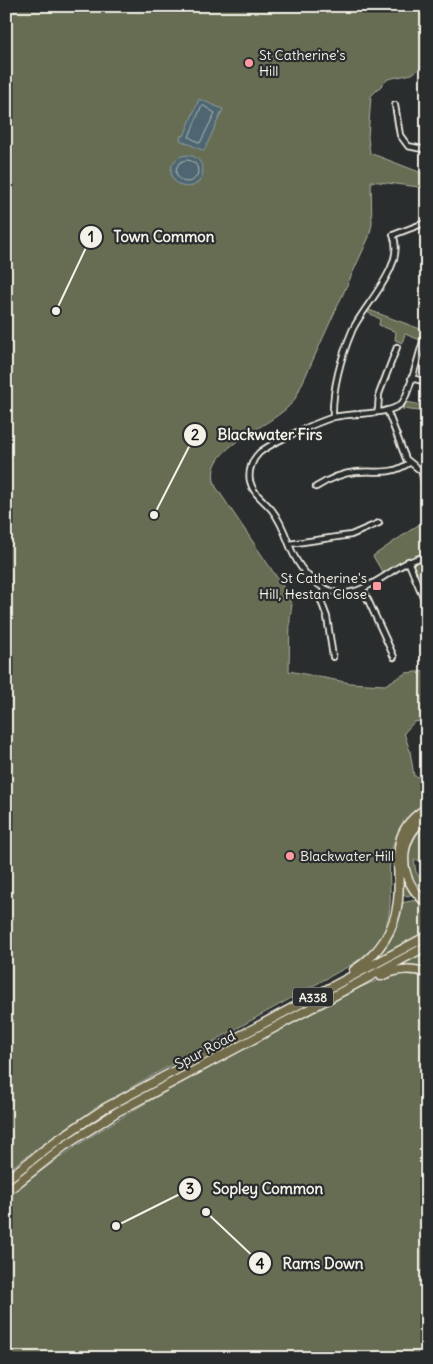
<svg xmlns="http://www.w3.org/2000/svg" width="433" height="1364" viewBox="0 0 433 1364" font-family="Delius,sans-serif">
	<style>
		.green { fill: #666d53; stroke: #adaf9e }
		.water { fill: #4d6671; stroke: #909ea1 }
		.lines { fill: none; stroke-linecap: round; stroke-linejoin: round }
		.shore { stroke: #b1b9b8; stroke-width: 1 }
		.minor-casing { stroke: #f4f1e8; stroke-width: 8 }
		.trunk-casing { stroke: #f4f1e8; stroke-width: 11 }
		.minor { stroke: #2a2d2e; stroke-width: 4.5 }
		.trunk { stroke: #726c4b; stroke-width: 8 }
		.poi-dot { fill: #ff9aa2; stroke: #2a2d2e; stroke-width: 2 }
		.labels { text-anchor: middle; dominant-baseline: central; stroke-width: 4.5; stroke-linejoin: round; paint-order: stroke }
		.shield { fill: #2a2d2e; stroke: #b7b6b0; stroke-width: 1 }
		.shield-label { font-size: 12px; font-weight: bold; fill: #f4f1e8 }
		.poi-label { font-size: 14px; fill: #f4f1e8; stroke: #2a2d2e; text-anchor: start }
		.street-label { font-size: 14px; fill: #f4f1e8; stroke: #2a2d2e }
		.leader { fill: none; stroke: #f4f1e8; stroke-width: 2 }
		.callout-dot { fill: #f4f1e8; stroke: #2a2d2e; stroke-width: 2 }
		.mark-label { font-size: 15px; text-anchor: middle; font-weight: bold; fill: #111 }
		.callout-label { font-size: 15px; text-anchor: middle; font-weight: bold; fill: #f4f1e8; stroke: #2a2d2e; stroke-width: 4.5; stroke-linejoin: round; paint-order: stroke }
	</style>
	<rect width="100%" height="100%" fill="#2a2d2e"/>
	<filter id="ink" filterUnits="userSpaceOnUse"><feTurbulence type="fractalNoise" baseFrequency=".02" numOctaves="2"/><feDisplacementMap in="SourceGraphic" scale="10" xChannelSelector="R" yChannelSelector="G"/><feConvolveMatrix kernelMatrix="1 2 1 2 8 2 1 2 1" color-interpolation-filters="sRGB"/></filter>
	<g filter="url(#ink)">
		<!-- green -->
		<path class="green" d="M6,6H427V63L412,74L388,79L371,96L368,137L370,153L427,175V188L371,181L372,224L369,237L296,397C279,428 198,444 216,487L284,588L292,604L290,619L289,671L350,683L385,685L406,673L427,671V720L414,722L404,733L410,751L414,776L427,778V803C418,807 413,814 407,821C374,860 401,891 384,931C379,944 367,953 356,962L135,1085L36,1149L6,1172Z
			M369,310L423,330L420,340L405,334L402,343L395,340L396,332L379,325L380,319L367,312Z
			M406,402L427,406V412L402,409Z
			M418,474L427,478V505L424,511L420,503L423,490Z
			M424,521H427V576L419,575L409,558L383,573L373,556Z
			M427,821L425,841L427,860H414L416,872L423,882L418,887C394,871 413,836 427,821Z
			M402,862L407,885L412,894L408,896L402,894Z
			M416,900L427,907V932L375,960L374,958C391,945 397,924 401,903Z
			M427,950V970L415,966L396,967Z
			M411,971L427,975V1358H6V1200L11,1195C83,1134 170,1089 253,1044C304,1016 354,983 411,971Z"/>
		<!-- water -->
		<path class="water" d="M199,99L223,109L204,151L180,140L181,135L184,136Z
			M171 171a16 16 0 1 1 32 0a16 16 0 1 1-32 0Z"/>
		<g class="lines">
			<!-- shore -->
			<path class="shore" d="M204,106L215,113L200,143L189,137L201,107Z
				M176 171a11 11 0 1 1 22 0a11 11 0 1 1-22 0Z"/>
			<!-- minor casing -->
			<g class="minor-casing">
				<path id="minor" d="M395,105L400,135L408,146L427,150
					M427,330C421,343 409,398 401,404C387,416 353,412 334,417C318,422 272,442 259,453C252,460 248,471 250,481C253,494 264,500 272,510C280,520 285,533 289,544C300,574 328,605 363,588C389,577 396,563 427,556
					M411,378L427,382
					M387,410L406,459L427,476
					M378,411L379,394L397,347
					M333,417C332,390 341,357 352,331C362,307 407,265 393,235L427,222
					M316,487C329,479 341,473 356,472C378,470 390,476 409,463
					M426,511L427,510
					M289,544L351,535L379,523
					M408,561L427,606
					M324,588L321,601L327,617L333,657
					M363,589L394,657"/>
			</g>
			<!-- trunk casing -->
			<g class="trunk-casing">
				<path id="trunk" d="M427,817C396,839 397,880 427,903
					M354,970C379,954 395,930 398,901C402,862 386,833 427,808
					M381,976C396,969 411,967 427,973
					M6,1180L56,1141L105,1108L427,936
					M6,1192L63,1147L117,1112L427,946"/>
			</g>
			<!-- minor -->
			<use href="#minor" class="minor"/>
			<!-- trunk -->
			<use href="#trunk" class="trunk"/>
		</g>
	</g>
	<!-- markers -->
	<g class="poi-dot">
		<circle cx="249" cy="63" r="5"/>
		<rect x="372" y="581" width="10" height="10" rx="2.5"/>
		<circle cx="290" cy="856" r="5"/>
	</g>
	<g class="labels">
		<!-- shield labels -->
		<rect class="shield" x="293" y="987.5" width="40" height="19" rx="4"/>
		<g class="shield-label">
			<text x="313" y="997">A338</text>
		</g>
		<!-- poi labels -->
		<g class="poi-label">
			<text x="259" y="55">St Catherine's<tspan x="259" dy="16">Hill</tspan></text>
			<text x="367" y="578" text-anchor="end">St Catherine's<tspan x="367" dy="16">Hill, Hestan Close</tspan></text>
			<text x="300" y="856">Blackwater Hill</text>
		</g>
		<!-- street labels -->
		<g class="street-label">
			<text transform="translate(205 1050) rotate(-28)">Spur Road</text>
		</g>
	</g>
	<!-- callouts -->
	<path class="leader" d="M56 311L91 237M154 515L195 435M116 1226L190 1189M206 1212L260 1263"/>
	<g class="callout-dot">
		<circle cx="56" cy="311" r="5"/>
		<circle cx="154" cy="515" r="5"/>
		<circle cx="116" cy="1226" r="5"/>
		<circle cx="206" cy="1212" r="5"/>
		<circle cx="91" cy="237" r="12"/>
		<circle cx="195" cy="435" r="12"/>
		<circle cx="190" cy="1189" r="12"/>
		<circle cx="260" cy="1263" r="12"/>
	</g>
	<g class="mark-label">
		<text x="91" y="242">1</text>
		<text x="195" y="440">2</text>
		<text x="190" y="1194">3</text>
		<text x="260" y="1269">4</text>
	</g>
	<g class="callout-label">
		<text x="164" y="242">Town Common</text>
		<text x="270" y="440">Blackwater Firs</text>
		<text x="268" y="1194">Sopley Common</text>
		<text x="323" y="1269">Rams Down</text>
	</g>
	<!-- margin -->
	<rect width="433" height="1364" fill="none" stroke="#2a2d2e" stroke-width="25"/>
	<rect x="12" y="12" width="408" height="1339" fill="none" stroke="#f4f1e8" stroke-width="2" filter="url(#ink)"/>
</svg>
